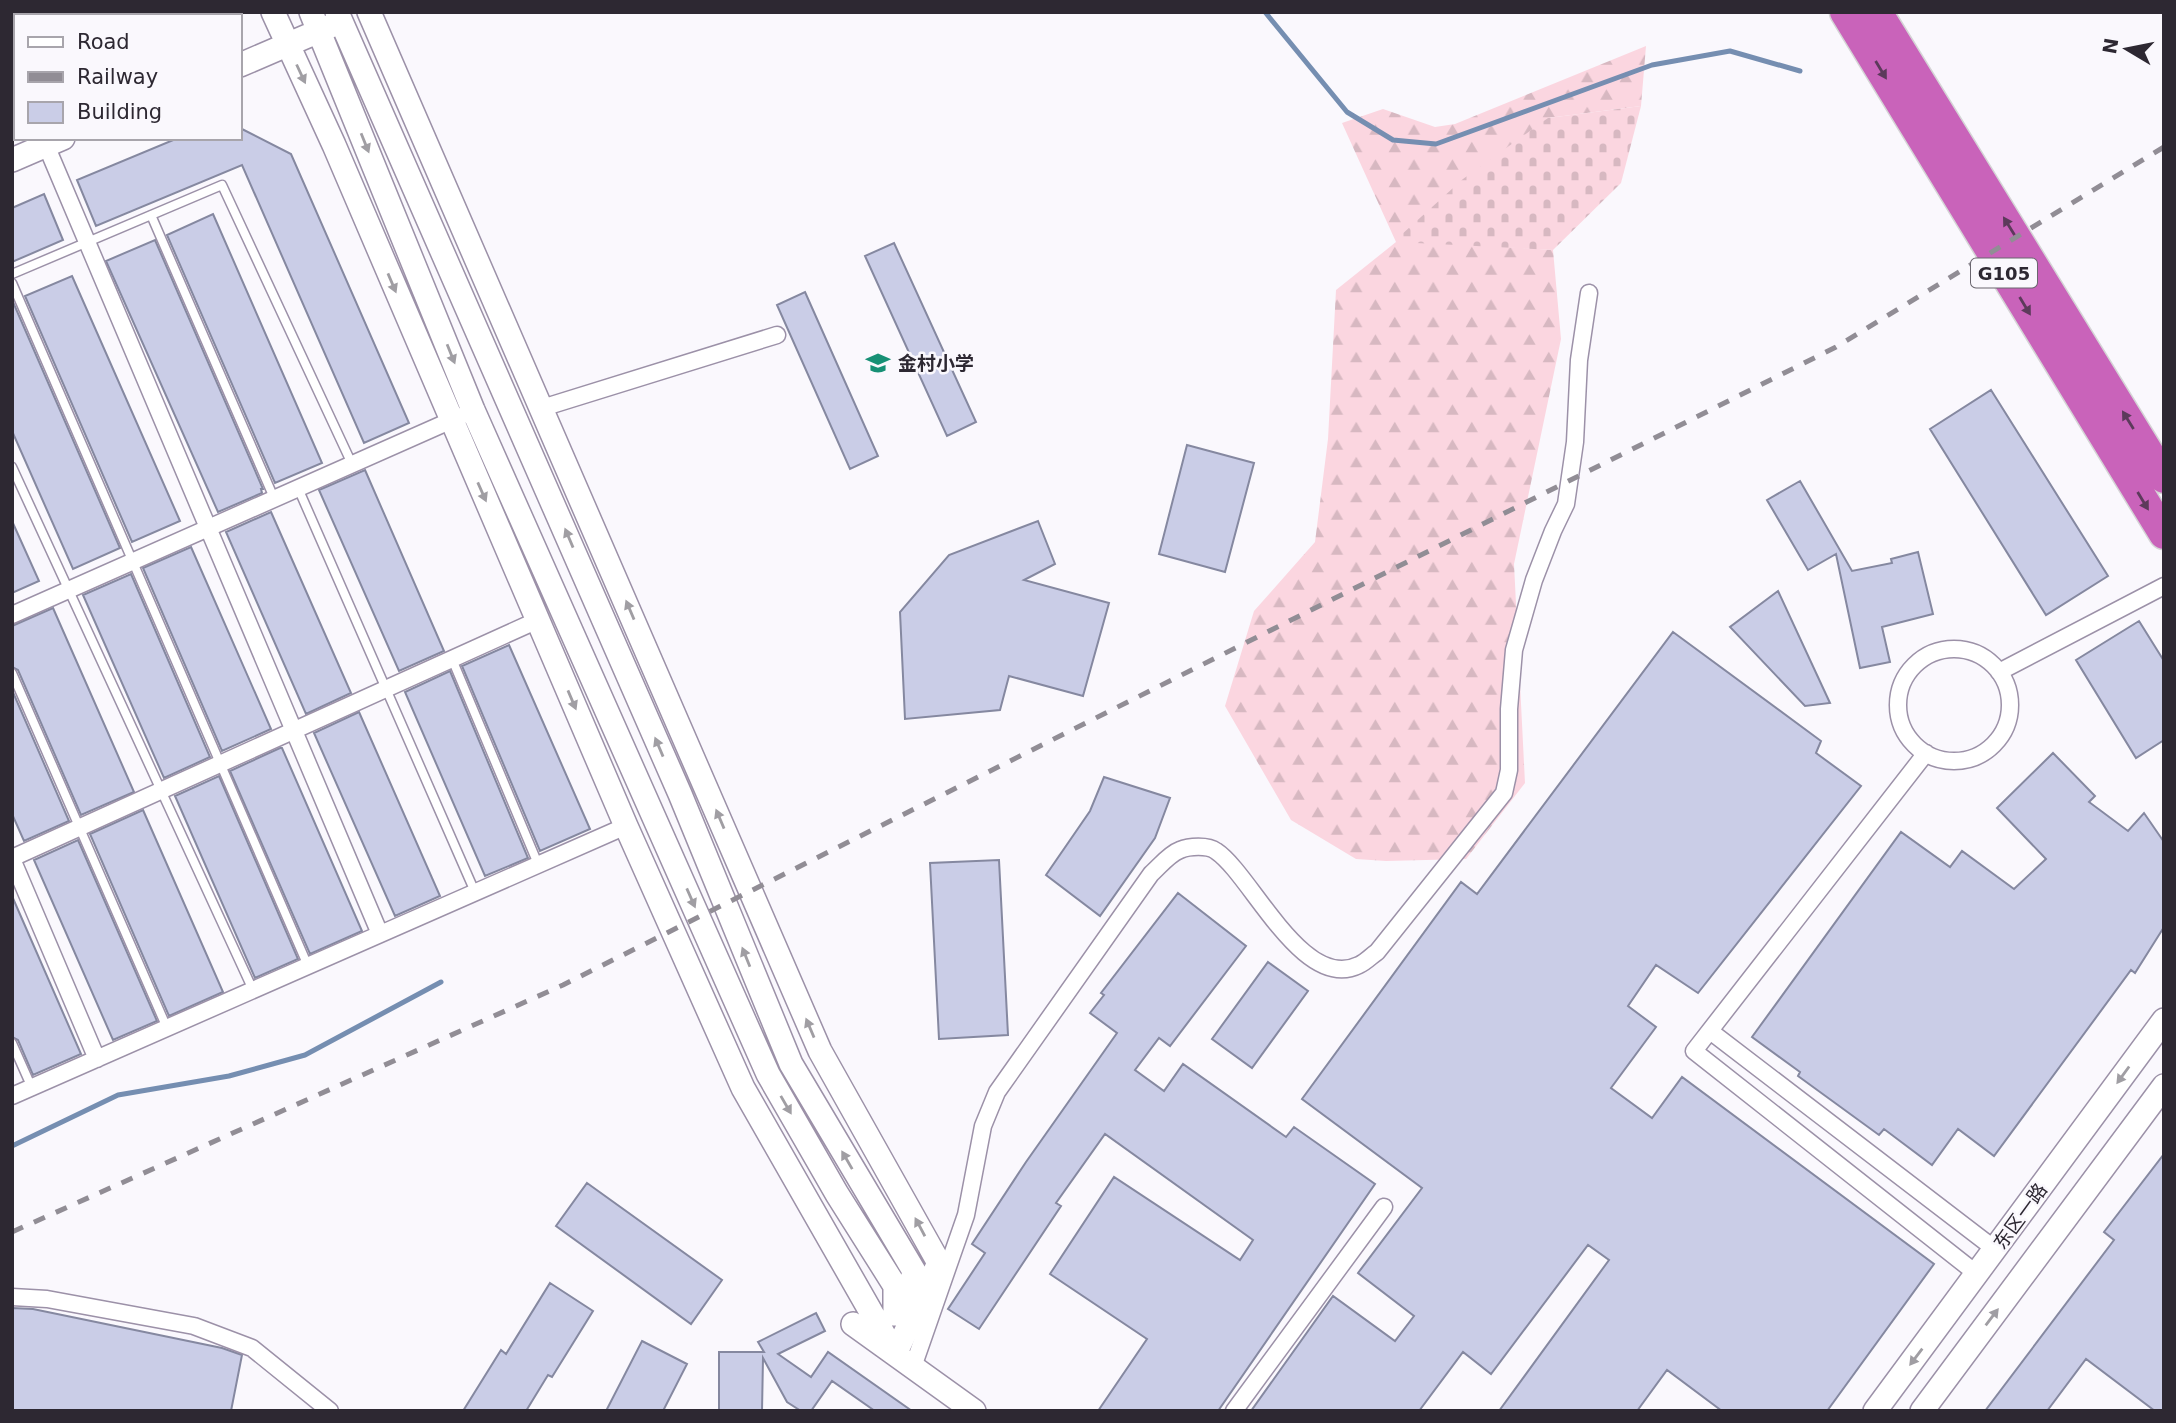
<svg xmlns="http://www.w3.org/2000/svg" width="2176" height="1423" viewBox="0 0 2176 1423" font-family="'DejaVu Sans','Noto Sans SC',sans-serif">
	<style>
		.forest { fill: url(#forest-firs) }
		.cemetery { fill: url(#cemetery-stones) }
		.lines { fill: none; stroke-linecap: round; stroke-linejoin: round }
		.stream { stroke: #758eb1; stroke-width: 5 }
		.building { fill: #cacde7; stroke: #8588a0; stroke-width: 2 }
		.lane-casing { stroke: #9c91a8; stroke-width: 11 }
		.street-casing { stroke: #9c91a8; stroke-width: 19 }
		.secondary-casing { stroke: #9c91a8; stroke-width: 26 }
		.highway-casing { stroke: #d5d4d6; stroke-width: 33 }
		.lane { stroke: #fff; stroke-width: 8 }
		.street { stroke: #fff; stroke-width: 16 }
		.secondary { stroke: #fff; stroke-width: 23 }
		.highway { stroke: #c963ba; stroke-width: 30 }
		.rail { stroke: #918d95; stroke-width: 5; stroke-dasharray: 12 12; stroke-linecap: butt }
		.oneway { fill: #5c3a5b }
		.oneway2 { fill: #a09ea3 }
		.labels { text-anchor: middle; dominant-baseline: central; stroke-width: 5; stroke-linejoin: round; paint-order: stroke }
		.shield { fill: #faf8fd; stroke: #6a666f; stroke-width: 2 }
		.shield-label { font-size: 18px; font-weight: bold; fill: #2d2832 }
		.poi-label { font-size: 19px; font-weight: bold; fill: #2d2832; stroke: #faf8fd; text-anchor: start }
		.street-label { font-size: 19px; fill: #2d2832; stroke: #faf8fd }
	</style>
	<defs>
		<pattern id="forest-firs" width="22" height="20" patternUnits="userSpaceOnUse" patternTransform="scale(1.75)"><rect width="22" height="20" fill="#fbd6e0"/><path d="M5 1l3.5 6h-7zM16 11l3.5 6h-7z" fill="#d7b8c1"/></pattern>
		<pattern id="cemetery-stones" width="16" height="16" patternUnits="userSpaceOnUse" patternTransform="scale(1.75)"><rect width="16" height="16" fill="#fbd6e0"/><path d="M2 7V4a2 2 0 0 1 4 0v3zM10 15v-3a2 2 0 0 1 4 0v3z" fill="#d7b8c1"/></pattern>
	</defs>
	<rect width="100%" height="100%" fill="#faf8fd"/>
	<!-- forest -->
	<path class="forest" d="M1646,46L1641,106L1548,118L1478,245L1553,250L1561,339L1514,564L1525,783L1466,859L1386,861L1356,859L1291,820L1225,706L1254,611L1315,542L1328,439L1336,290L1396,242L1342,123L1383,109L1435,127L1455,124Z"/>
	<!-- cemetery -->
	<path class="cemetery" d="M1641,106L1621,183L1553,250L1396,242L1400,236L1463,179L1548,118Z"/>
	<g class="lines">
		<!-- stream -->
		<path class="stream" d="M1265,12L1347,112L1393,140L1436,144L1652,65L1730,51L1800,71
			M12,1146L118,1095L229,1076L305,1055L441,982"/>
	</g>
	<!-- building -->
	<path class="building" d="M240,128L291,154L409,423L364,443L242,165L96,226L77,180L178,138H240Z
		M44,194L63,240L12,262V208Z
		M213,214L322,463L275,483L167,235Z
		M155,240L263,489H261L262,493L218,512L106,261Z
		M894,243L976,422L947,436L865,256Z
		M72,276L180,521L132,542L25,296Z
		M805,292L878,456L850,469L777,305Z
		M13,302L120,548L73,569L12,431Z
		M1991,390L2108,576L2046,615L1930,429Z
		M1187,445L1254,463L1225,572L1159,554Z
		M365,470L444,651L399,671L319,490Z
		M1800,481L1852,571L1892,563L1891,559L1918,552L1933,614L1882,627L1890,662L1860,668L1836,554L1808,570L1767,500Z
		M271,512L351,693L306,714L226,532Z
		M12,521L39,581L12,593Z
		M1038,521L1055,564L1024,580L1109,603L1083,696L1009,676L1000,710L905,719L900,612L949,555Z
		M191,547L271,729L222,751L143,568Z
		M131,574L210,757L164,778L83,595Z
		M1778,591L1830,703L1805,706L1730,627Z
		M53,608L134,792L81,815L18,670L12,667V626Z
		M2139,621L2164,661V740L2136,758L2076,660Z
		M1673,632L1821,741L1816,753L1861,786L1698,993L1656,965L1628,1006L1656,1027L1611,1088L1652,1118L1682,1077L1934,1264L1827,1411H1722L1667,1370L1637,1411H1499L1609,1260L1588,1245L1491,1374L1463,1352L1419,1411H1251L1333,1296L1395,1341L1414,1316L1358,1273L1422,1188L1302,1099L1461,882L1477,894Z
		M509,645L590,829L540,851L462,666Z
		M450,671L528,858L485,876L405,692Z
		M12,690L69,821L24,841L12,814Z
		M359,712L440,896L395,916L314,733Z
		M280,748H282L362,931L310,954L230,771Z
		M2053,753L2095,796L2089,802L2128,831L2144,813L2164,842V927L2135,973L2131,970L1994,1156L1958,1129L1932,1165L1884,1129L1879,1135L1798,1076L1800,1072L1752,1037L1901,832L1950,867L1962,851L2014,889L2046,859L1997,808Z
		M219,776L298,959L255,978L175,796Z
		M1104,777L1170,798L1155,838L1100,916L1046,875L1090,811Z
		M143,810L223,992L169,1016L90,834Z
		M78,840L157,1021L113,1040L34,860Z
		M999,860L1008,1035L939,1039L930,863Z
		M1178,893L1246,946L1170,1046L1159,1038L1135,1070L1164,1091L1183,1064L1286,1137L1294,1127L1375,1184L1218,1411H1098L1147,1339L1050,1274L1114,1177L1240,1260L1253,1240L1105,1134L1056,1203L1061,1206L979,1329L948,1309L985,1253L972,1244L1026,1162L1117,1033L1090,1013L1104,995L1101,993Z
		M12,896L81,1054L33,1075L18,1040L12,1037Z
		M1268,962L1308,991L1252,1068L1212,1039Z
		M2164,1154V1411H2155L2086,1359L2047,1411H1985L2114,1240L2104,1232Z
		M587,1183L722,1280L691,1324L556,1226Z
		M550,1283L593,1311L552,1377L548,1375L526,1411H463L501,1350L506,1354Z
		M12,1308L33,1309L222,1348L242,1355L231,1411H12Z
		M816,1313L825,1331L778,1354L811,1377L828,1352L912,1411H875L832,1381L811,1411H801L787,1402L763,1358L762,1411H719V1352H764L758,1342Z
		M642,1341L687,1364L663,1411H606Z"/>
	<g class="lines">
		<!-- lane casing -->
		<g class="lane-casing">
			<path id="lane" d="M151,215L274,498
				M12,274L222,185L352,464
				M12,283L308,966
				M12,467L253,990
				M298,488L475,892
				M452,659L538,864
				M12,673L167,1028
				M12,1043L32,1088"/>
		</g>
		<!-- street casing -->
		<g class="street-casing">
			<path id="street" d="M17,12L19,16
				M46,145L380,934
				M542,408L777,335
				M12,615L461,416
				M1898 705a56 56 0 1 1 112 0a56 56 0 1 1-112 0Z
				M1999,672L2164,586
				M1926,753L1694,1051L1977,1274
				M12,858L538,620
				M12,859L97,1059
				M1710,1031L1996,1250
				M12,1096L626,826
				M12,1297L47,1299L194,1326L252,1348L330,1411
				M913,1367L966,1215L983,1126L997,1092L1151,874C1159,867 1169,854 1180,850C1189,846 1208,845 1216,851C1251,874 1303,993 1359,965C1366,962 1371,956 1377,952L1504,793L1509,770V709L1514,650L1534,580L1553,531L1566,504L1575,442L1579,360L1589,293
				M1234,1411L1384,1207"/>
		</g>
		<!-- secondary casing -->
		<g class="secondary-casing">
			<path id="secondary" d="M273,12L334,145L626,826L743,1088L895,1354
				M311,12L473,410L768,1074L837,1194L895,1286V1314
				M337,12L680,794L791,1064L914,1271L905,1314
				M369,12L820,1051L939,1263L895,1354
				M240,65L333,25
				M12,160L63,138
				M853,1324L974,1411
				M1875,1411L2164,1020
				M1922,1411L2164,1086"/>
		</g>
		<!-- highway casing -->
		<g class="highway-casing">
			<path id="highway" d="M1845,12L2164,534
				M1877,12L2164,478"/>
		</g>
		<!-- lane -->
		<use href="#lane" class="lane"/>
		<!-- street -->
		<use href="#street" class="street"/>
		<!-- secondary -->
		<use href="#secondary" class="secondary"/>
		<!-- highway -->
		<use href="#highway" class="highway"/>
		<!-- rail -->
		<path class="rail" d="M12,1232L563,985L1836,347L2164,147"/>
	</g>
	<!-- one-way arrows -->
	<defs><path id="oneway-solid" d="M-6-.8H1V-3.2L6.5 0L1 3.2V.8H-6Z" transform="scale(1.75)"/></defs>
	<g class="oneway">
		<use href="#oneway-solid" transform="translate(1881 70) rotate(59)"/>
		<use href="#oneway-solid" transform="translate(2009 226) rotate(-122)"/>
		<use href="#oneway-solid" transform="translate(2025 306) rotate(59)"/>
		<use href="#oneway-solid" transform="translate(2128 420) rotate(-122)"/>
		<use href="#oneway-solid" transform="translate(2143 501) rotate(59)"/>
	</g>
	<g class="oneway2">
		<use href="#oneway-solid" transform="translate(301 74) rotate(65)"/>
		<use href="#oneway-solid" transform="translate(365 143) rotate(68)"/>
		<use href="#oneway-solid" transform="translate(392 283) rotate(67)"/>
		<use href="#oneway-solid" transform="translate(451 354) rotate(68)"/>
		<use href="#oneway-solid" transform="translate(482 492) rotate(66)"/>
		<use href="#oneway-solid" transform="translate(569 538) rotate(-113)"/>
		<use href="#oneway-solid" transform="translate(630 610) rotate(-113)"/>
		<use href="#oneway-solid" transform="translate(572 700) rotate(67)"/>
		<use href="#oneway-solid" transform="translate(659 747) rotate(-113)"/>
		<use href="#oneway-solid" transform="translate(720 819) rotate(-113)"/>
		<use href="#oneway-solid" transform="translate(691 898) rotate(66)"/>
		<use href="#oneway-solid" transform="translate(746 957) rotate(-112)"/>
		<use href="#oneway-solid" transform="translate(810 1028) rotate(-113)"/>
		<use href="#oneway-solid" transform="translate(2123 1075) rotate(126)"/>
		<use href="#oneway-solid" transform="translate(786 1105) rotate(60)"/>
		<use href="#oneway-solid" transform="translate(847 1160) rotate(-120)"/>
		<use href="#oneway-solid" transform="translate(920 1227) rotate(-118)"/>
		<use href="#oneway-solid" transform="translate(1992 1317) rotate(-53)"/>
		<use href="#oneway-solid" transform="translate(1916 1357) rotate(127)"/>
	</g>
	<!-- icons -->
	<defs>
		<g id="school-bare" transform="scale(1.89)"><path d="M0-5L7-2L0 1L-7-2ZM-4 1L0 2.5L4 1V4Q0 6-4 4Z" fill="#179075" stroke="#faf8fd" stroke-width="2.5" paint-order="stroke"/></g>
	</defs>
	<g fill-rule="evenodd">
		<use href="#school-bare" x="878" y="363"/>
	</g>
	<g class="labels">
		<!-- shield labels -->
		<rect class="shield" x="1971" y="258.5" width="66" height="29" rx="5"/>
		<g class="shield-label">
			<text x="2004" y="273">G105</text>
		</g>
		<!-- poi labels -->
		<g class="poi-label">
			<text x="898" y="363">金村小学</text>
		</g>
		<!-- street labels -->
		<g class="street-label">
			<text transform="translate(2020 1216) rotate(-54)">东区一路</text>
		</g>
	</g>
	<!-- border -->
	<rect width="2176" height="1423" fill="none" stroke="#2d2832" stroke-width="28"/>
	<!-- legend -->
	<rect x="14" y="14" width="228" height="126" fill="#faf8fd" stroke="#a8a5ac" stroke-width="2"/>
	<rect x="28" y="37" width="35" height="10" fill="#ffffff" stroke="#a8a5ac" stroke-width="2"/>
	<text x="77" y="49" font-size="21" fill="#2d2832">Road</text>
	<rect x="28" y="72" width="35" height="10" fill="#918d95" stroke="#a8a5ac" stroke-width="2"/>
	<text x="77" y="84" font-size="21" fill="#2d2832">Railway</text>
	<rect x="28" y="102" width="35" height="21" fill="#cacde7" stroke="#a8a5ac" stroke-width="2"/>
	<text x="77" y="119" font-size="21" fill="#2d2832">Building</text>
	<!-- north arrow -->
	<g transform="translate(2127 49) rotate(280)" stroke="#faf8fd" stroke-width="5" paint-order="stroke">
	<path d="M0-5L12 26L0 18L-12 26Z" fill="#2d2832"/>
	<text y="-10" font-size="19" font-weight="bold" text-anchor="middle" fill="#2d2832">N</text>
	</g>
</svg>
